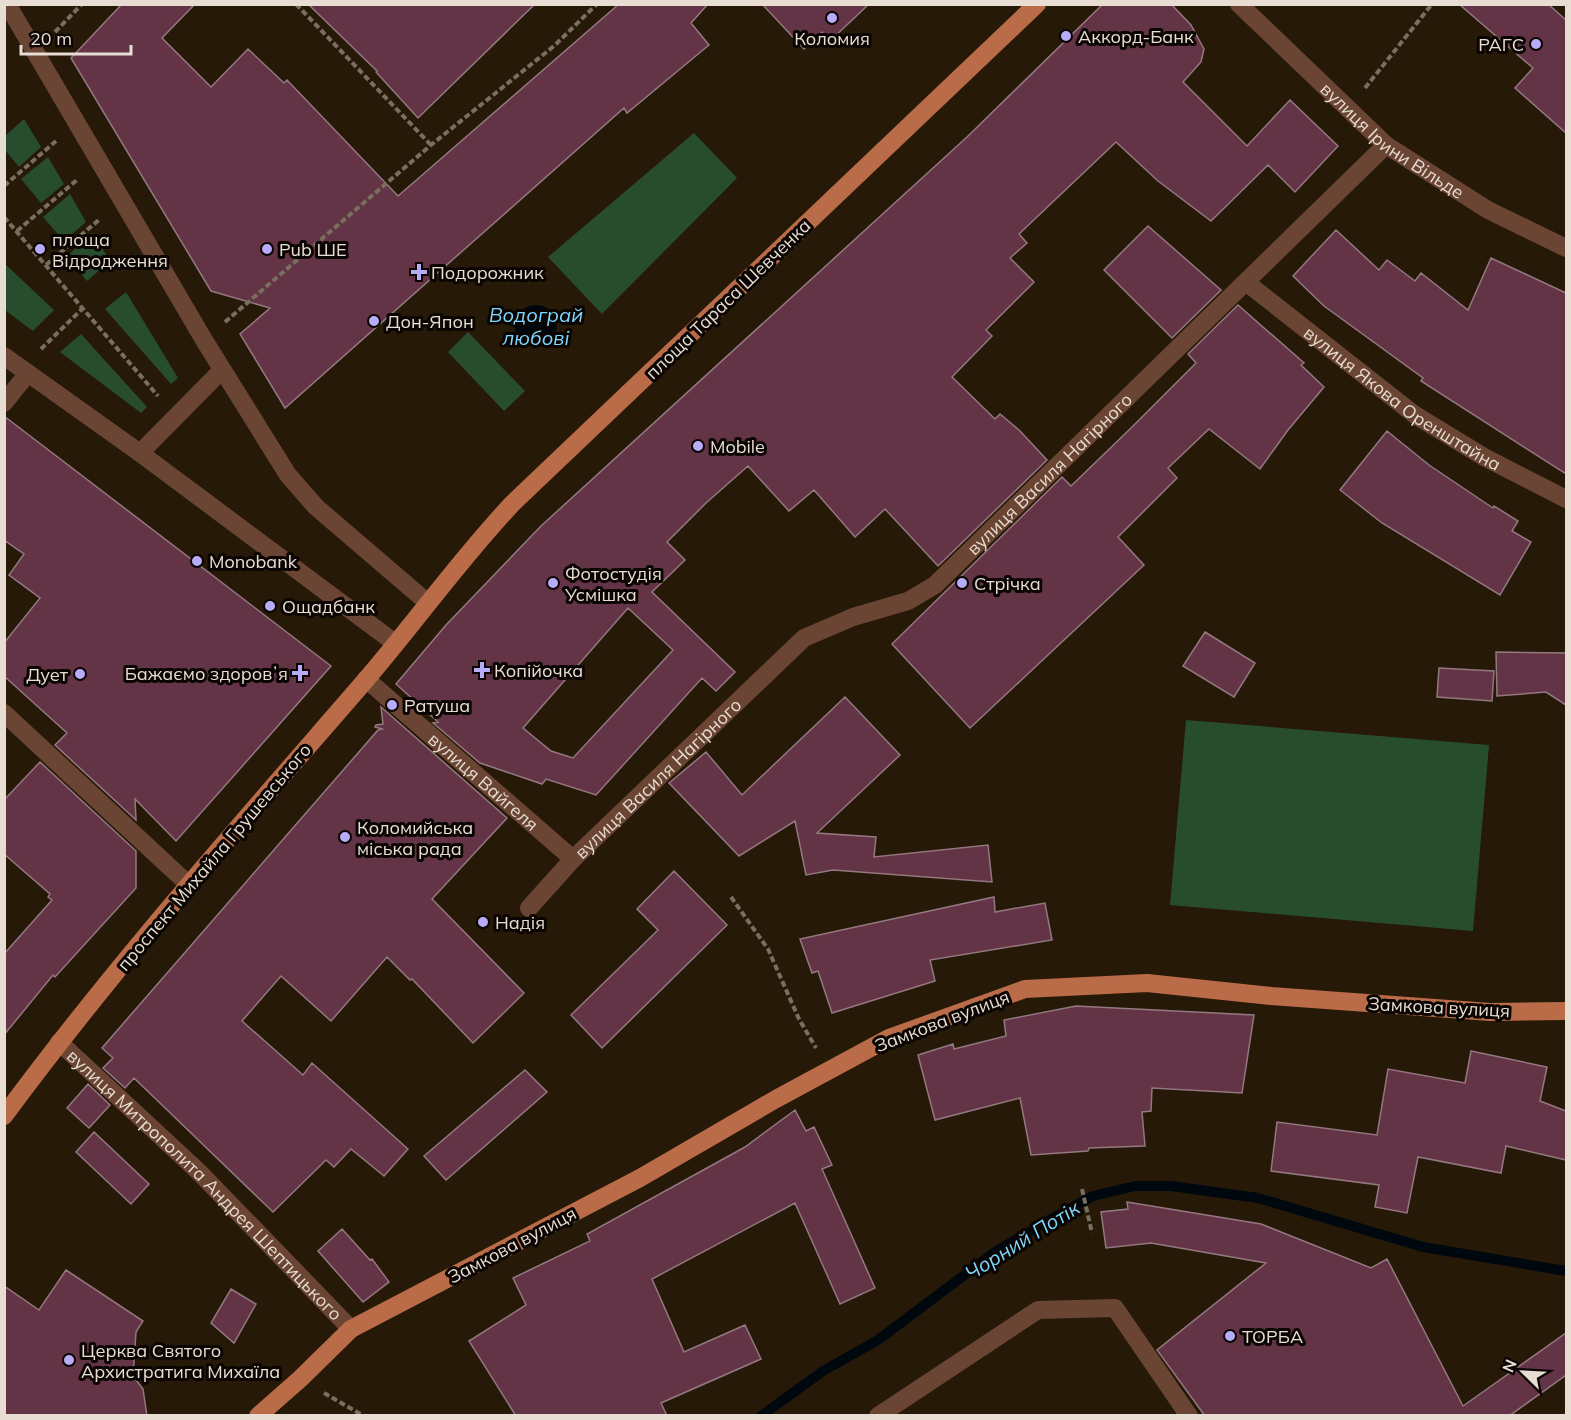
<svg xmlns="http://www.w3.org/2000/svg" width="1571" height="1420" viewBox="0 0 1571 1420" font-family="Mulish,sans-serif">
	<style>
		.green { fill: #284d2e }
		.water { fill: #00080f }
		.lines { fill: none; stroke-linecap: round; stroke-linejoin: round }
		.stream { stroke: #00080f; stroke-width: 10 }
		.building { fill: #633445; stroke: #947881; stroke-width: 1.5; fill-rule: evenodd }
		.path { stroke: #7a6e5f; stroke-width: 4; stroke-dasharray: 6 3; stroke-linecap: butt }
		.minor { stroke: #6b4534; stroke-width: 18 }
		.major { stroke: #ba6c49; stroke-width: 18 }
		.poi-dot { fill: #b8abf7; stroke: #0a0502; stroke-width: 2 }
		.labels { text-anchor: middle; dominant-baseline: central; stroke-width: 6; stroke-linejoin: round; paint-order: stroke }
		.poi-label { font-size: 18px; fill: #e7ddd2; stroke: #0a0502; text-anchor: start }
		.street-label { font-size: 18px; fill: #e7ddd2; stroke: #0a0502 }
		.water-label { font-size: 20px; font-style: italic; fill: #7ed7fe; stroke: #0a0502 }
	</style>
	<rect width="100%" height="100%" fill="#261907"/>
	<!-- green -->
	<path class="green" d="M24,119L41,147L19,167L5,150V136Z
		M694,133L737,178L602,314L548,257Z
		M48,157L64,184L41,203L21,179Z
		M70,194L86,222L64,241L43,217Z
		M93,233L110,261L87,281L67,256Z
		M4,263L54,310L33,331L5,310Z
		M126,292L178,378L171,384L105,309Z
		M468,332L525,391L504,411L448,352Z
		M81,334L147,407L141,413L60,352Z
		M1186,720L1489,745L1473,931L1170,905Z"/>
	<!-- water -->
	<path class="water" d="M515 326a21 21 0 1 1 42 0a21 21 0 1 1-42 0Z"/>
	<g class="lines">
		<!-- stream -->
		<path class="stream" d="M761,1416L823,1371L878,1340L995,1252L1042,1224L1093,1196L1135,1186H1171L1258,1198L1423,1247L1566,1271"/>
	</g>
	<!-- building -->
	<path class="building" d="M122,4H195L162,38L211,87L248,49L284,83L287,80L398,196L619,4H708L691,23L709,45L627,113L624,108L285,408L240,334L270,308L211,291L71,58Z
		M308,4H535L418,118L376,72L377,71Z
		M762,4H869L830,41L822,32L804,49Z
		M1103,4H1171L1191,25L1204,49L1201,62L1183,82L1247,146L1290,100L1338,146L1295,192L1268,165L1211,221L1158,181L1116,142L1019,234L1027,243L1010,258L1034,282L986,330L992,336L952,377L995,419L1000,414L1020,431L1047,460L938,566L885,509L855,537L814,490L789,511L748,466L706,503L667,542L685,560L652,592L735,672L716,691L702,678L596,795L546,779L542,784L480,763L433,723L438,722L396,684L446,625L541,526L967,137ZM628,608L673,650L573,758L551,751L523,728Z
		M1459,4H1548L1566,20V133L1515,88L1533,68Z
		M1148,226L1221,290L1172,338L1104,270Z
		M1336,230L1379,270L1387,260L1415,281L1421,273L1468,310L1491,258L1566,293V474L1421,381L1423,378L1324,306L1293,276Z
		M1238,305L1304,363L1301,365L1324,387L1288,430L1260,469L1209,429L1168,468L1177,478L1118,537L1144,565L970,728L892,644L1062,477L1071,486L1130,429L1196,363L1188,354Z
		M4,416L331,666L176,841L135,799L136,820L55,745L67,733L4,676V643L40,598L9,575L24,554L4,540Z
		M1387,431L1429,465L1493,508L1494,506L1518,521L1512,531L1531,542L1500,595L1382,523L1340,490Z
		M1205,632L1255,663L1234,697L1183,666Z
		M1496,652L1566,653V705L1546,692L1497,696Z
		M1439,668L1494,671L1492,701L1437,697Z
		M845,697L900,755L817,833L876,837L874,857L988,845L992,882L833,870L806,875L795,821L739,856L669,783L706,752L742,795Z
		M381,707L507,818L432,899L524,993L473,1043L412,979L410,980L387,957L331,1021L281,976L242,1021L303,1075L312,1063L408,1149L384,1176L351,1149L334,1167L326,1160L273,1212L134,1078L125,1088L103,1068L113,1058L102,1048L378,730L382,729L375,727L376,725L383,724Z
		M40,762L136,851V888L55,977L53,975L4,1035V954L52,900L48,897L50,894L4,854V800Z
		M674,871L727,925L602,1048L571,1015L658,930L637,909Z
		M994,897L995,912L1045,903L1052,940L930,960L935,981L832,1013L818,971L812,973L800,939Z
		M1076,1006L1254,1015L1242,1093L1152,1088L1151,1111L1142,1112L1145,1146L1089,1148L1088,1151L1031,1155L1020,1098L935,1120L918,1055L953,1044L954,1049L1006,1036L1004,1020Z
		M1471,1051L1547,1067L1540,1101L1566,1111V1160L1506,1146L1501,1173L1418,1157L1407,1213L1375,1207L1379,1185L1271,1171L1277,1122L1377,1135L1388,1069L1465,1083Z
		M525,1070L547,1092L446,1180L424,1156Z
		M88,1084L110,1105L89,1128L67,1108Z
		M795,1110L806,1131L814,1127L832,1165L822,1169L875,1288L840,1304L795,1203L652,1279L684,1352L745,1325L761,1359L661,1403L667,1416H516L469,1341L526,1305L513,1278L590,1241L587,1234L745,1147Z
		M94,1132L149,1184L131,1204L76,1152Z
		M1127,1202L1261,1224L1371,1268L1387,1259L1463,1406L1566,1333V1375L1509,1416H1205L1157,1350L1266,1263L1151,1243L1106,1248L1101,1212L1128,1209Z
		M342,1229L370,1260L372,1259L389,1282L363,1302L318,1251Z
		M66,1270L143,1321L136,1332L133,1376L143,1389L147,1416H4V1286L39,1310Z
		M231,1289L256,1304L234,1343L211,1323Z"/>
	<g class="lines">
		<!-- path -->
		<path class="path" d="M296,4L431,145
			M55,32L82,4
			M1365,88L1432,4
			M4,186L56,141
			M4,217L158,396
			M17,231L78,179
			M46,265L100,219
			M225,322L431,145L554,46L597,4
			M41,349L83,308
			M731,897L768,949L799,1019L816,1048
			M1082,1189L1092,1233
			M324,1393L364,1416"/>
		<!-- minor -->
		<g class="minor">
			<path d="M7,4L204,340L288,475L316,507L428,603"/>
			<path id="s1" d="M1239,4L1386,145L1488,210L1566,248"/>
			<path id="s2" d="M1247,283L1415,415L1484,457L1566,499"/>
			<path d="M4,356L140,453L395,643"/>
			<path d="M4,403L28,373"/>
			<path d="M140,453L222,370"/>
			<path id="s3" d="M366,679L573,859"/>
			<path d="M4,713L188,884"/>
			<path id="s4" d="M529,908L573,859L804,638L853,617L908,601L935,585L1386,145"/>
			<path id="s5" d="M59,1042L199,1172L351,1329"/>
			<path d="M878,1416L1038,1310L1115,1308L1189,1416"/>
		</g>
		<!-- major -->
		<path class="major" d="M4,1116C116,964 241,824 364,682C415,623 459,560 513,503L1037,4
			M258,1416L300,1379L351,1329L640,1178L776,1099L889,1038L1025,989L1147,983L1271,996L1490,1012L1566,1011"/>
	</g>
	<!-- markers -->
	<g class="poi-dot">
		<circle cx="832" cy="18" r="6"/>
		<circle cx="1066" cy="36" r="6"/>
		<circle cx="1536" cy="44" r="6"/>
		<circle cx="40" cy="249" r="6"/>
		<circle cx="267" cy="249" r="6"/>
		<path d="M416 263h6v6h6v6h-6v6h-6v-6h-6v-6h6z"/>
		<circle cx="374" cy="321" r="6"/>
		<circle cx="698" cy="446" r="6"/>
		<circle cx="197" cy="561" r="6"/>
		<circle cx="553" cy="583" r="6"/>
		<circle cx="962" cy="583" r="6"/>
		<circle cx="270" cy="606" r="6"/>
		<path d="M479 661h6v6h6v6h-6v6h-6v-6h-6v-6h6z"/>
		<path d="M297 664h6v6h6v6h-6v6h-6v-6h-6v-6h6z"/>
		<circle cx="80" cy="674" r="6"/>
		<circle cx="392" cy="705" r="6"/>
		<circle cx="345" cy="837" r="6"/>
		<circle cx="483" cy="922" r="6"/>
		<circle cx="1230" cy="1336" r="6"/>
		<circle cx="69" cy="1360" r="6"/>
	</g>
	<g class="labels">
		<!-- poi labels -->
		<g class="poi-label">
			<text x="1078" y="36">Аккорд-Банк</text>
			<text x="832" y="38" text-anchor="middle">Коломия</text>
			<text x="1524" y="44" text-anchor="end">РАГС</text>
			<text x="52" y="239">площа<tspan x="52" dy="21">Відродження</tspan></text>
			<text x="279" y="249">Pub ШЕ</text>
			<text x="431" y="272">Подорожник</text>
			<text x="386" y="321">Дон-Япон</text>
			<text x="710" y="446">Mobile</text>
			<text x="209" y="561">Monobank</text>
			<text x="565" y="573">Фотостудія<tspan x="565" dy="21">Усмішка</tspan></text>
			<text x="974" y="583">Стрічка</text>
			<text x="282" y="606">Ощадбанк</text>
			<text x="494" y="670">Копійочка</text>
			<text x="288" y="673" text-anchor="end">Бажаємо здоровʼя</text>
			<text x="68" y="674" text-anchor="end">Дует</text>
			<text x="404" y="705">Ратуша</text>
			<text x="357" y="827">Коломийська<tspan x="357" dy="21">міська рада</tspan></text>
			<text x="495" y="922">Надія</text>
			<text x="1242" y="1336">ТОРБА</text>
			<text x="81" y="1350">Церква Святого<tspan x="81" dy="21">Архистратига Михаїла</tspan></text>
		</g>
		<!-- street labels -->
		<g class="street-label">
			<text stroke="none"><textPath href="#s1" startOffset="206">вулиця Ірини Вільде</textPath></text>
			<text transform="translate(728 299) rotate(-44)">площа Тараса Шевченка</text>
			<text stroke="none"><textPath href="#s2" startOffset="194">вулиця Якова Оренштайна</textPath></text>
			<text stroke="none"><textPath href="#s4" startOffset="687">вулиця Василя Нагірного</textPath></text>
			<text stroke="none"><textPath href="#s4" startOffset="183">вулиця Василя Нагірного</textPath></text>
			<text stroke="none"><textPath href="#s3" startOffset="156">вулиця Вайгеля</textPath></text>
			<text transform="translate(214 857) rotate(-50)">проспект Михайла Грушевського</text>
			<text transform="translate(1439 1007) rotate(3)">Замкова вулиця</text>
			<text transform="translate(942 1021) rotate(-21)">Замкова вулиця</text>
			<text stroke="none"><textPath href="#s5" startOffset="204">вулиця Митрополита Андрея Шептицького</textPath></text>
			<text transform="translate(512 1245) rotate(-28)">Замкова вулиця</text>
		</g>
		<!-- water labels -->
		<g class="water-label">
			<text x="536" y="314">Водограй<tspan x="536" dy="23">любові</tspan></text>
			<text transform="translate(1022 1240) rotate(-32)">Чорний Потік</text>
		</g>
	</g>
	<!-- border -->
	<rect width="1571" height="1420" fill="none" stroke="#e7ddd2" stroke-width="12"/>
	<!-- north arrow -->
	<g transform="translate(1523 1372) rotate(294)" stroke="#0a0502" stroke-width="4.5" paint-order="stroke">
	<path d="M0-4.5L10 22L0 15L-10 22Z" fill="#e7ddd2"/>
	<text y="-9" font-size="16" font-weight="bold" text-anchor="middle" fill="#e7ddd2">N</text>
	</g>
	<!-- scale -->
	<path d="M21 45v9h110v-9" fill="none" stroke="#e7ddd2" stroke-width="3"/>
	<text x="30" y="45" font-size="18" fill="#e7ddd2" stroke="#0a0502" stroke-width="4.5" paint-order="stroke">20 m</text>
</svg>
